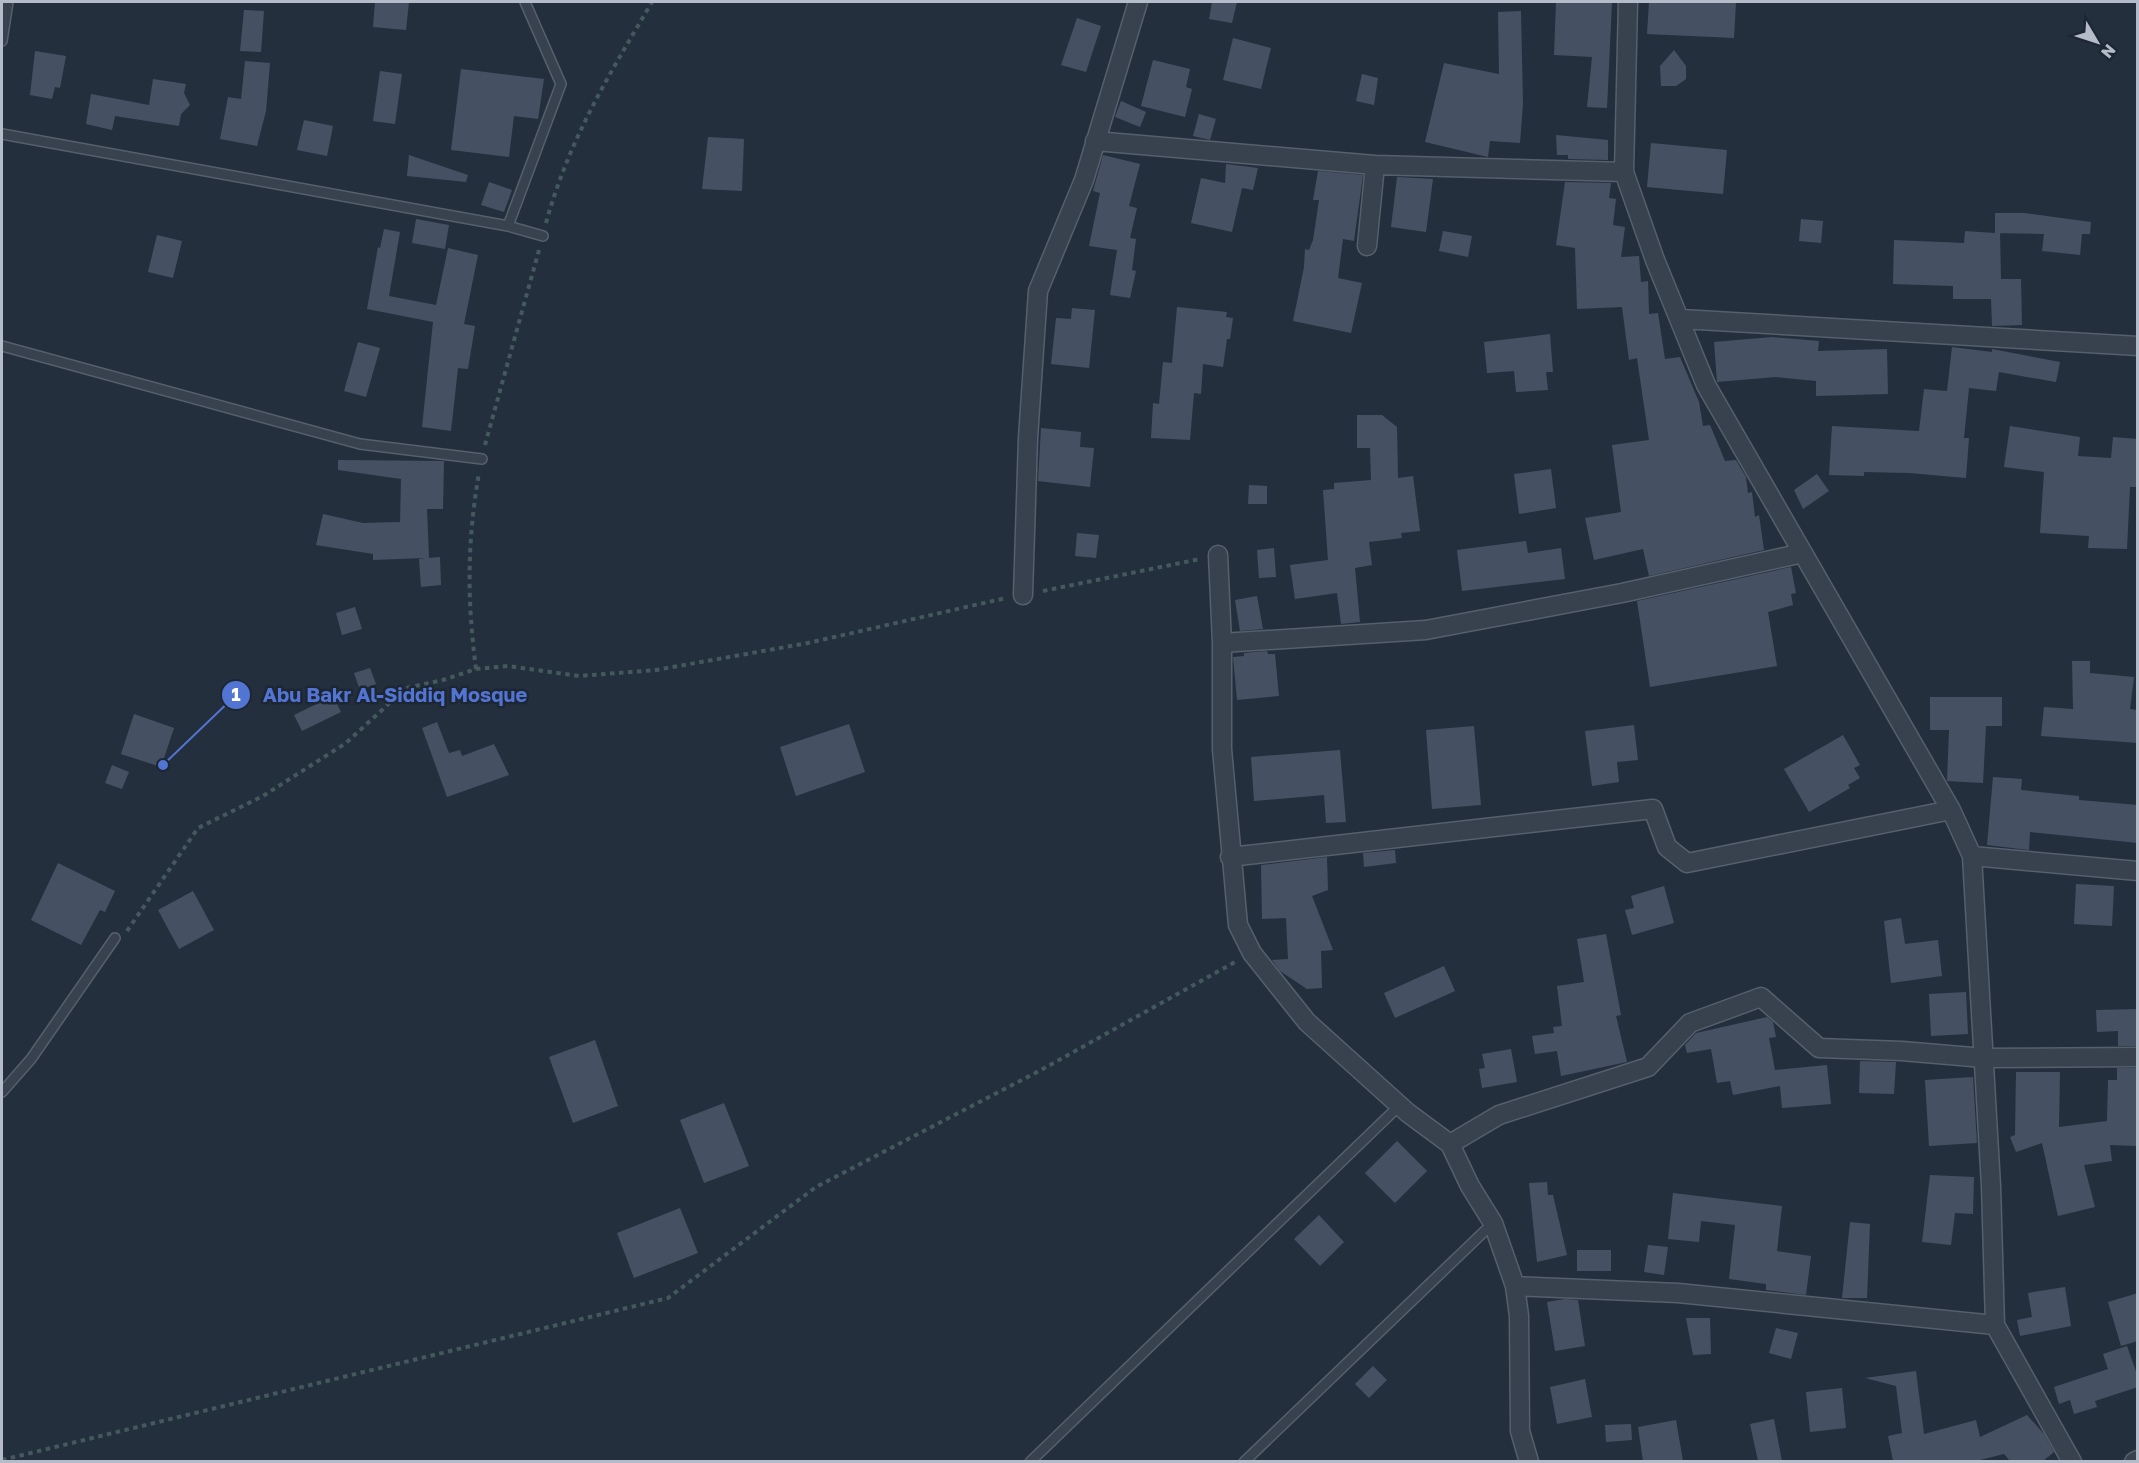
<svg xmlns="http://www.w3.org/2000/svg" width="2139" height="1463" viewBox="0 0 2139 1463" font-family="'Golos Text',sans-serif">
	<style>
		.building { fill: #455162 }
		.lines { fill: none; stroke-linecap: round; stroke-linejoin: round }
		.service-casing { stroke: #565f6c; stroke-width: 12 }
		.minor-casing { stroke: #565f6c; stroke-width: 21 }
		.path { stroke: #44595c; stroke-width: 4; stroke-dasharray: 4.5 4.5; stroke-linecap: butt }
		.service { stroke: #38414e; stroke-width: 9 }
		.minor { stroke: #38414e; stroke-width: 18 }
		.leader { fill: none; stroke: #5274d3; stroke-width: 2 }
		.callout-dot { fill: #5274d3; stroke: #1d2633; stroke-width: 2 }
		.mark-label { font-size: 18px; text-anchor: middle; font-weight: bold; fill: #fff }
		.callout-label { font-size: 20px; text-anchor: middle; font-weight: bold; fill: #5274d3; stroke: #1d2633; stroke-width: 5; stroke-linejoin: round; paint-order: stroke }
	</style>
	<rect width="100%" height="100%" fill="#242f3e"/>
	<!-- building -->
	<path class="building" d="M375,2H409L406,30L373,27Z
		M1212,2H1237L1232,23L1209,19Z
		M1556,2H1612L1607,108L1587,107L1592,57L1554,55Z
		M1649,2H1736L1734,38L1647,34Z
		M244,10L264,11L261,52L240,51Z
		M1521,11L1523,104L1520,143L1490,141L1488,157L1425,142L1444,63L1499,74L1498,12Z
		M1077,18L1101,26L1086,72L1061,65Z
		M1233,38L1271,48L1261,89L1223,80Z
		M1674,50L1686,66V79L1676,86H1661L1660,66Z
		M35,51L66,56L60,88L55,87L52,99L30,95Z
		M1153,60L1190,69L1186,87L1192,89L1185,117L1141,106Z
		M245,61L270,63L266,111L257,146L220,139L228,97L241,99Z
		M461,69L544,79L538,119L514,116L509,157L451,150Z
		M380,71L402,74L395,124L373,121Z
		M1362,74L1378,78L1374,105L1356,101Z
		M153,79L186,84L184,93L190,105L181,114L179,126L115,116L112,130L86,124L91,94L149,105Z
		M1121,101L1146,112L1140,127L1115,117Z
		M1199,114L1216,119L1210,140L1193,136Z
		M304,120L333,126L327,156L297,150Z
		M1556,135L1608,140V160L1568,159V155H1557Z
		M708,137L744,139L742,191L702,189Z
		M1651,143L1727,150L1723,194L1647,187Z
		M409,155L468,175L466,182L407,176Z
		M1103,155L1140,164L1129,206L1137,208L1130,238L1136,239L1132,270L1136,271L1130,298L1110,295L1117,250L1089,246L1100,193L1093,191Z
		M1226,164L1258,168L1253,190L1242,188L1232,232L1191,223L1201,178L1225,183Z
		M1318,171L1363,175L1354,241L1343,239L1338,278L1362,283L1351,333L1293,321L1304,267L1305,249L1309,250L1313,240L1319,200H1313Z
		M1397,177L1433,179L1426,232L1391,227Z
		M489,182L512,190L504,212L481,205Z
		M1565,182L1611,183L1609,198L1616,199L1613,225L1625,227L1621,257L1639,256L1641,282L1648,281L1649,314L1658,313L1665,359L1680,357L1699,402L1703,426L1710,425L1725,461L1736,460L1746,477L1748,493L1752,492L1755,517L1759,515L1764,550L1649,576L1643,549L1594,560L1585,518L1621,512L1612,445L1649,440L1637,358L1629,360L1622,307L1577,309L1575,248L1556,245Z
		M1995,213H2024L2091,222L2090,234H2082L2080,255L2042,251L2044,234L1995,233H2000L2001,279H2021L2022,325L1992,326L1991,299H1953V286L1893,284L1894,240L1964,243L1965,231L1995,233Z
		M416,219L449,225L445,249L412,243Z
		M1801,219L1823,221L1821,243L1799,241Z
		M384,229L400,232L389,296L436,305L448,248L478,255L464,324L475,326L468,369L458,368L451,431L422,427L433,322L367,309L378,247L380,248Z
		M1443,231L1472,236L1468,257L1439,251Z
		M157,235L182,241L173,278L148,272Z
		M1177,307L1227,312L1226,317L1233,318L1230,339H1227L1223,367L1203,364L1201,394L1194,393L1190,440L1151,438L1153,403L1159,404L1163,362L1172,363Z
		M1072,308L1095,310L1089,368L1051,364L1056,318L1071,319Z
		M1550,334L1553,372H1546L1548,390L1516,392L1514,371L1487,373L1484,342Z
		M1772,337L1819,341L1818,351L1887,349L1888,394L1816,396V381L1775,377L1717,382L1714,342Z
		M358,342L380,348L366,397L344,391Z
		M1952,347L1992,352V349L2060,362L2056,382L1999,372L1996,391L1969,388L1964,438H1969L1966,478L1909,473L1864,472V476L1829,475L1832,426L1919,431L1924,389L1947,391Z
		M1357,415H1382L1397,427L1398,478L1413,476L1420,531L1401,533L1402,538L1369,542L1372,565L1355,568L1360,622L1341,624L1337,593L1295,599L1290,565L1328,560L1323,490L1334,489V483L1371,480L1370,448H1357Z
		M2010,426L2080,437L2078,456L2111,458L2113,437L2138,439V487H2130L2127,549L2088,548L2089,536L2040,533L2044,472L2004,467Z
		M1041,428L1081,432L1080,447L1094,448L1090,487L1038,481Z
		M338,460L444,461L443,509H427L429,558L440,557L441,585L421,587L419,559L425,558L373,560V554L316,545L323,514L363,523L400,522L401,479L338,470Z
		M1551,469L1556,508L1519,514L1514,474Z
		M1817,474L1829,491L1803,509L1794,490Z
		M1249,485L1267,486V504H1248Z
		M1077,533L1099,535L1096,558L1075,556Z
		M1526,541L1528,553L1561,548L1565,579L1462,591L1457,550Z
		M1274,548L1276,577L1259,578L1257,550Z
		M1791,567L1796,593L1791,594L1793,605L1768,612L1777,666L1650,687L1637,601Z
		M1257,596L1263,629L1240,631L1235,600Z
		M355,607L362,629L342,635L336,613Z
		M1267,651L1268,654H1275L1279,696L1237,700L1233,657L1244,656V653Z
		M2072,661H2090V673L2134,677L2130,709L2138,710V743L2041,736L2044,707L2073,709Z
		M370,668L376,684L360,690L354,673Z
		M333,696L341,712L302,731L294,715Z
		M1930,697H2002V726H1986L1983,783L1947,781L1949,730H1930Z
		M134,714L174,728L161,767L121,754Z
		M437,722L449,753L460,750L462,756L494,744L509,775L447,797L422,728Z
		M849,724L865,772L796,796L780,747Z
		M1634,725L1638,760L1617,762L1619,782L1592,786L1585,731Z
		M1474,726L1481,805L1432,809L1426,730Z
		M1843,735L1860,765L1854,768L1860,778L1848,785L1850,788L1809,812L1784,769Z
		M1340,750L1346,822L1326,823L1324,795L1254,801L1251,757Z
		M112,765L129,772L122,789L105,783Z
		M1993,777L2022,779L2021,790L2079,796V800L2138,805V843L2030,832L2029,850L1987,845Z
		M1395,850L1396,863L1364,867L1363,853Z
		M1327,857L1328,890L1312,896L1333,950L1321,951L1322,988L1307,989L1280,971L1272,960L1288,959L1286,918L1262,919L1261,865Z
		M58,863L115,891L105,912L100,910L81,945L31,920Z
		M2076,884L2114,886L2112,926L2074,924Z
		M1664,886L1674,923L1632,935L1625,910L1634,908L1631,896Z
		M193,891L214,930L179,949L158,910Z
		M1901,918L1905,944L1938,940L1942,976L1891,983L1884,921Z
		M1606,934L1621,1015L1616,1016L1627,1062L1561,1076L1557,1051L1535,1054L1532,1036L1554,1033L1553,1027L1562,1026L1557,986L1584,982L1577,939Z
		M1444,966L1455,991L1395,1018L1384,993Z
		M1966,992L1968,1034L1931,1036L1929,994Z
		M2138,1009V1046H2118V1031L2097,1032L2096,1010Z
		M1767,1017L1773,1022L1776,1037L1769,1038L1775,1070L1827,1065L1831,1104L1782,1108L1780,1086L1733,1095L1730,1081L1717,1083L1711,1049L1687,1053L1685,1045L1696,1033Z
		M595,1040L618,1106L573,1123L549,1057Z
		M1511,1049L1517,1082L1482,1088L1479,1069L1485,1068L1482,1054Z
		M1860,1061L1896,1062L1894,1094L1859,1093Z
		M2117,1068H2138V1146L2110,1145L2112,1161L2084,1165L2095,1207L2058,1216L2042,1143L2016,1152L2010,1137L2015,1135L2016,1072H2060L2059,1127L2107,1121L2108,1080H2117Z
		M1973,1077L1977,1143L1929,1146L1925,1080Z
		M724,1103L749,1166L704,1183L680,1120Z
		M1397,1141L1427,1171L1395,1203L1365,1173Z
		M1930,1175L1974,1177L1973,1214L1955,1213L1951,1245L1922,1242Z
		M1547,1182L1548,1195H1553L1567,1255L1537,1262L1529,1183Z
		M1673,1193L1782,1206L1777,1251L1811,1256L1806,1295L1766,1290V1284L1729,1279L1735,1225L1701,1221L1699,1242L1668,1239Z
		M680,1208L698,1253L634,1278L617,1233Z
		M1319,1215L1344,1242L1320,1266L1294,1239Z
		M1850,1222L1870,1224L1867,1298H1842Z
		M1648,1245L1668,1247L1664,1275L1644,1272Z
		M1577,1250H1611V1271H1577Z
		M2065,1287L2071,1326L2020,1336L2017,1320L2032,1317L2028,1293Z
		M2138,1293V1341L2121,1346L2108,1302Z
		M1565,1299L1578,1300L1585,1346L1555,1351L1547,1302Z
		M1686,1318H1710L1711,1354L1693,1355Z
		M1776,1328L1798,1333L1791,1359L1769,1353Z
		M2127,1346L2138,1377V1387L2095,1401L2097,1407L2074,1414L2070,1400L2059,1404L2054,1387L2108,1369L2103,1354Z
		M1373,1366L1387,1380L1369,1398L1355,1384Z
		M1916,1371L1924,1434L1976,1420L1980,1437L2027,1415L2044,1434L2054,1452L2043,1461H2010L2004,1454L1976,1461H1893L1888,1436L1902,1433L1896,1386L1865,1378Z
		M1585,1379L1592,1417L1557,1424L1550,1387Z
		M1842,1388L1846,1428L1810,1432L1806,1392Z
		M1774,1419L1782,1461H1758L1750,1424Z
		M1676,1420L1683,1461H1643L1638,1427Z
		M1631,1424L1632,1440L1606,1442L1605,1425Z"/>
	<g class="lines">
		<!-- service casing -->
		<g class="service-casing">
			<path id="service" d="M2,41L8,2
				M2,134L508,226L543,236
				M508,226L561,84L525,2
				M2,346L360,444L482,459
				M2,1092L31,1059L115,938
				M1030,1462L1400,1105
				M1244,1462L1493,1223"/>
		</g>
		<!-- minor casing -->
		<g class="minor-casing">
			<path id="minor" d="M1095,141L1375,165L1624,172
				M1367,246L1375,165
				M1681,319L2138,346
				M1218,555L1222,643V749L1238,925L1252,953L1307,1022L1408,1113L1450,1144L1470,1186L1493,1223L1515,1286L1519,1316L1520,1431L1529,1462
				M1023,595L1028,438L1038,291L1084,180L1138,2
				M1222,643L1426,630L1622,593L1803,553
				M1972,856L2138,871
				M1230,857L1653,809L1667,847L1687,863L1951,810
				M1450,1144L1499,1115L1648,1067L1690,1023L1761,997L1819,1048L1902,1051L1984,1058L2138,1057
				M1515,1286L1678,1293L1995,1325L1991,1186L1972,856L1951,810L1706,385L1655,260L1624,172L1628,2
				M1995,1325L2072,1462
				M2134,1462L2138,1460"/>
		</g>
		<!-- path -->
		<path class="path" d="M546,223C569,139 609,75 652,2
			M485,445L539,250
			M1043,591L1200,559
			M476,669C467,600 467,542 479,473
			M127,931L198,828L263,796L346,743L406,688L443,680L476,669L508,666L579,676L656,670L808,643L1006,598
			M2,1460L668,1298L816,1187L1041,1070L1235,962"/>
		<!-- service -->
		<use href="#service" class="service"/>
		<!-- minor -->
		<use href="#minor" class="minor"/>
	</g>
	<!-- callouts -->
	<path class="leader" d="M163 765L236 695"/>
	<g class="callout-dot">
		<circle cx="163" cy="765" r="6"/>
		<circle cx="236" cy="695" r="15"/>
	</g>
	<g class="mark-label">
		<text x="236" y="701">1</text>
	</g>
	<g class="callout-label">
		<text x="395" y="702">Abu Bakr Al-Siddiq Mosque</text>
	</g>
	<!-- border -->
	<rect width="2139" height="1463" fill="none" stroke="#b4bcc9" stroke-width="6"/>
	<!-- north arrow -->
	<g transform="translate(2097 42) rotate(129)" stroke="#1d2633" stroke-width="4.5" paint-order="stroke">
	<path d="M0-4.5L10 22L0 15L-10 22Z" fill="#b4bcc9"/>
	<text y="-9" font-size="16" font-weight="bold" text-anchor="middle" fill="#b4bcc9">N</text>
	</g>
</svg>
